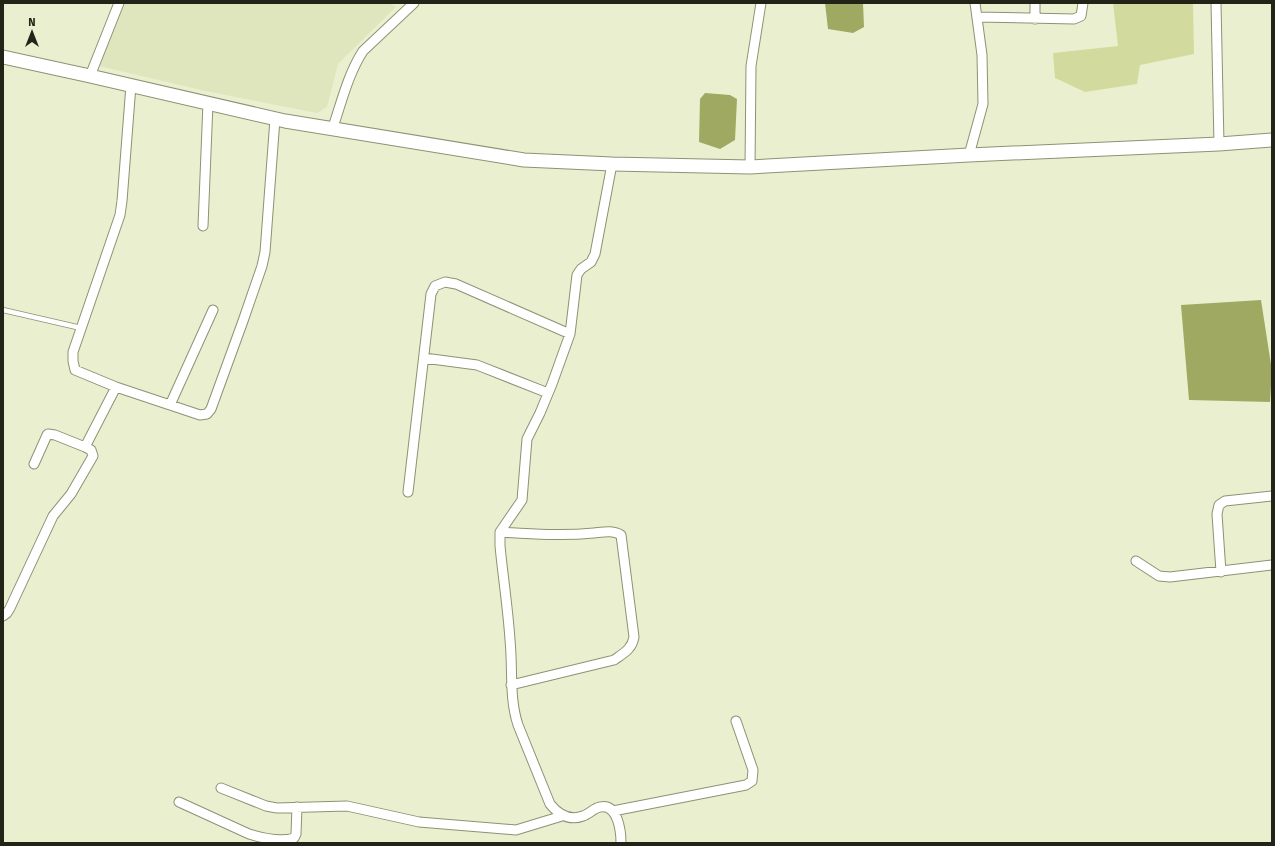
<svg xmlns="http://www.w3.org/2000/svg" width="1275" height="846" viewBox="0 0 1275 846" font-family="'Fira Sans',sans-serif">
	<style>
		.built { fill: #dfe6be }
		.green { fill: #d2db9d }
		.water { fill: #9fa961 }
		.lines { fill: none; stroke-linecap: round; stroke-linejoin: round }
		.lane-casing { stroke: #8d9274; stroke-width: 6 }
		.street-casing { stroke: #8d9274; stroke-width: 11 }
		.secondary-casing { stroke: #8d9274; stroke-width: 15 }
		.lane { stroke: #fff; stroke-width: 4.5 }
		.street { stroke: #fff; stroke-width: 9 }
		.secondary { stroke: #fff; stroke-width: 13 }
	</style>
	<rect width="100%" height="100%" fill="#eaf0cf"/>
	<!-- built -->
	<path class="built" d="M125,3H390L396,7L338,64L327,107L317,113L205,91L99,66Z"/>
	<!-- green -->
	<path class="green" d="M1113,3H1193L1194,54L1140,65L1137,84L1085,92L1055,78L1053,53L1118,46Z"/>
	<!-- water -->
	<path class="water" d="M825,3H863L864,27L853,33L828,29Z
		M705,93L730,95L737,99L735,140L720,149L699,142L700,99Z
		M1261,300L1272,371L1270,402L1189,400L1181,305Z"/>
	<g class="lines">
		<!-- lane casing -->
		<g class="lane-casing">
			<path id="lane" d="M3,310L81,328"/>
		</g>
		<!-- street casing -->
		<g class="street-casing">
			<path id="street" d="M1035,3V19
				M1216,3L1219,144
				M977,17L1074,19L1081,16L1083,3
				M90,76L119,3
				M131,85L122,201L120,215L73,352V361L75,370L116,387L200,415L207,414L211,409L243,321L262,266L265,252L275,119
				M332,130C341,104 348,74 363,51L414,3
				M969,155L983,104L982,55L975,3
				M612,164L595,254L591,262L581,269L577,275L570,334L552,384L540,413L527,439L522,500L500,532V546C503,577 508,609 510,640C513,669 509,698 518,725L550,804C559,815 570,821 583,816C589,814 594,808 600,807C618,803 621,832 621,843
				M750,167L751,66L761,3
				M203,226L208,103
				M424,358L477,365L548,393
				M170,405L213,310
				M34,464L47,435L48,434L55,435L85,447
				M408,492L431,294L435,286L445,282L456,284L570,334
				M500,532C532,534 562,536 594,533C604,532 613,530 621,535L634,637C632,649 624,653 614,660L511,685
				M1136,561L1159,576L1170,577L1272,565
				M1221,572L1217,514L1219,505L1225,501L1272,496
				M3,616L7,613L10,608L53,516L71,494L93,456L91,450L85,447L116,387
				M221,788L266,806L277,808L347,806L419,822L516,830L562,816
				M179,802L249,834C262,838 281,842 294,838L296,834L297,807
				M613,811L746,785L752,781L753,770L736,721"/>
		</g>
		<!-- secondary casing -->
		<g class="secondary-casing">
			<path id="secondary" d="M3,57L90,76L285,121L524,160L612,164L750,167L969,155L1219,144L1272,140"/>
		</g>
		<!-- lane -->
		<use href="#lane" class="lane"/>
		<!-- street -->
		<use href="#street" class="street"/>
		<!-- secondary -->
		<use href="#secondary" class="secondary"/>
	</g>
	<!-- border -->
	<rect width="1275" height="846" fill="none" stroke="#222418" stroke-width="8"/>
	<!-- north arrow -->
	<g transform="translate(32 32)" stroke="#eaf0cf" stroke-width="3" paint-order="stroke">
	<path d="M0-3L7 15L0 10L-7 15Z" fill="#222418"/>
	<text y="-6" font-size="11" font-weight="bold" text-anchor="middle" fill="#222418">N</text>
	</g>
</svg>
